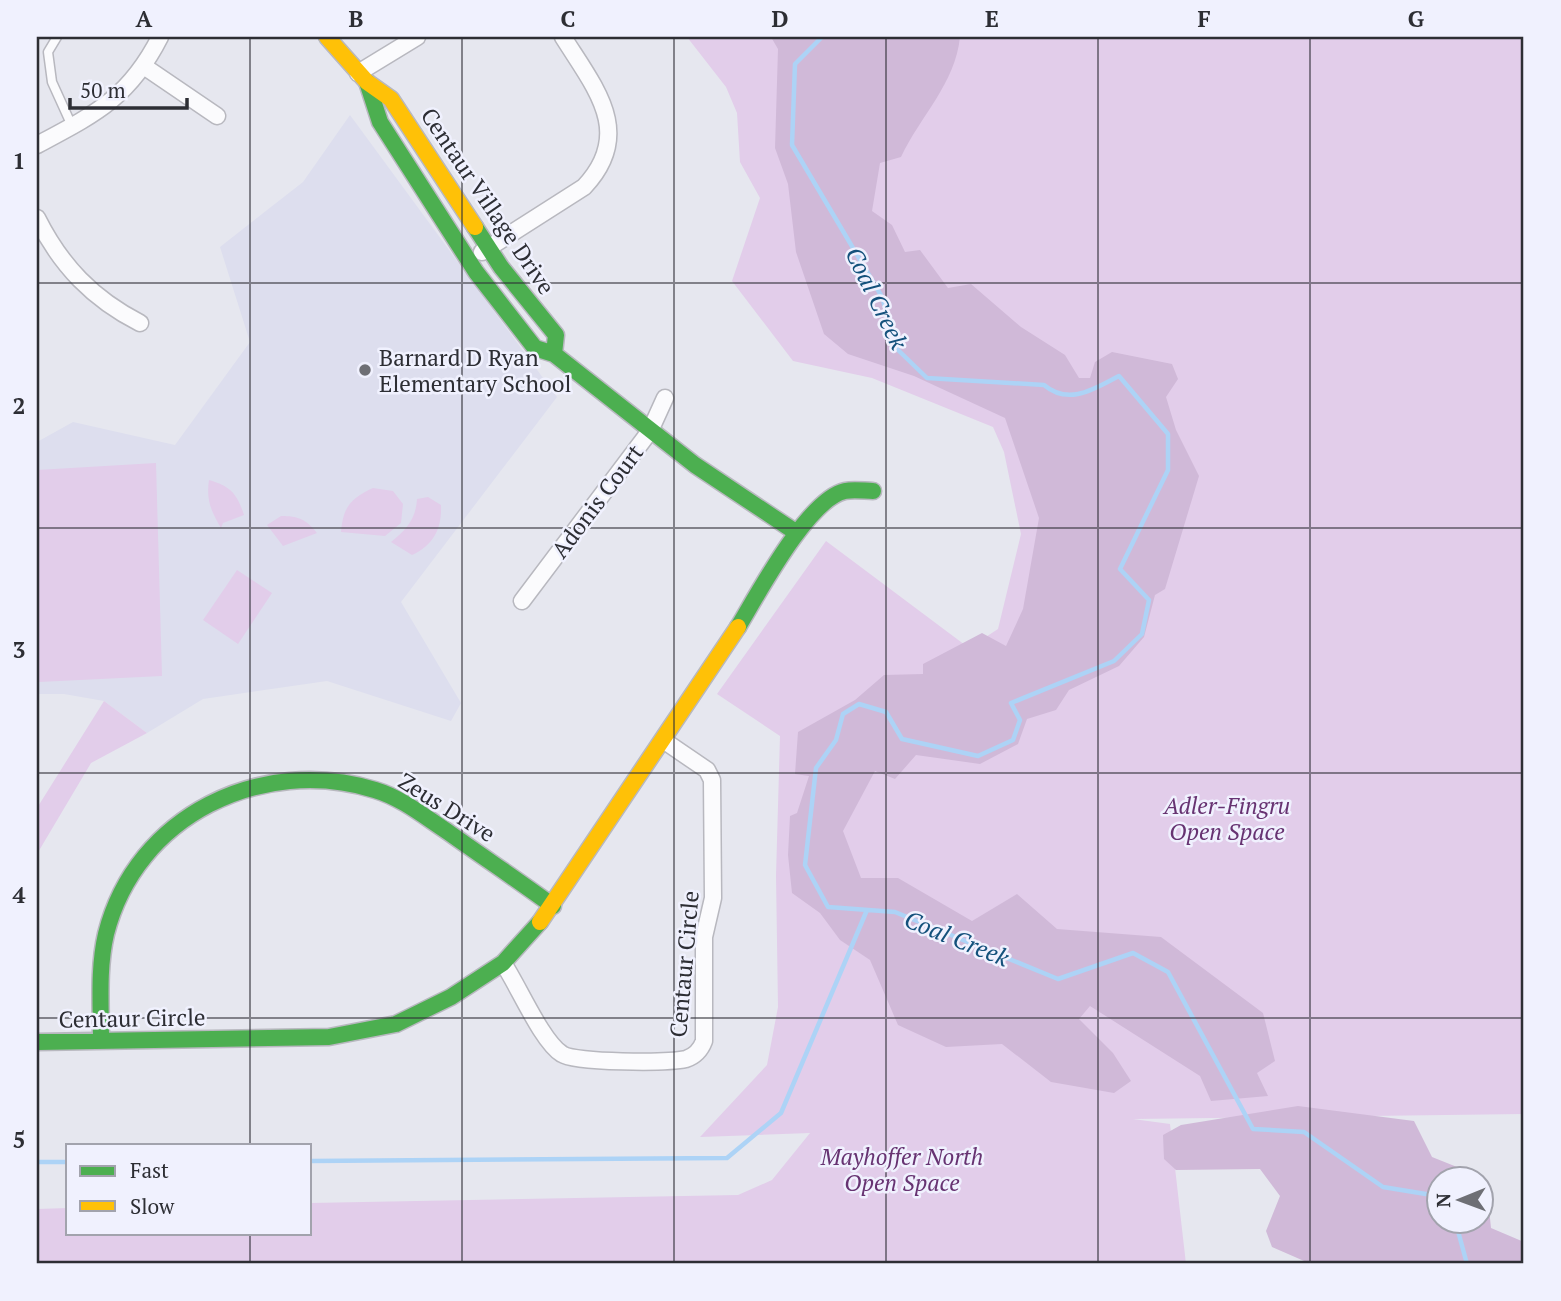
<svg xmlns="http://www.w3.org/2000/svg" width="1561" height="1301" viewBox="0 0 1561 1301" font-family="'PT Serif',serif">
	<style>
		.built { fill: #dddeee }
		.green { fill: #e2cdea }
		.forest { fill: #d0b9d8 }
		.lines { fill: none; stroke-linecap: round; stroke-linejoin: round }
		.stream { stroke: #add3f6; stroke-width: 4.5 }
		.lane-casing { stroke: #b8b8bf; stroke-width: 11 }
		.street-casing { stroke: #b8b8bf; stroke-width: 19 }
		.fast-casing { stroke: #b8b8bf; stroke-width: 19 }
		.slow-casing { stroke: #b8b8bf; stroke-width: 19 }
		.lane { stroke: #fbfbfd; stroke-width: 8 }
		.street { stroke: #fbfbfd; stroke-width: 16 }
		.fast { stroke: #4caf50; stroke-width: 16 }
		.slow { stroke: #ffc107; stroke-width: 16 }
		.grid { fill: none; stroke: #2d2e34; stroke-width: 2; stroke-opacity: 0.55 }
		.poi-dot { fill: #6e6f75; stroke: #f0f1fe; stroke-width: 2.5 }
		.labels { text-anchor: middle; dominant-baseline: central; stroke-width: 5; stroke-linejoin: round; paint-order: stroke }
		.street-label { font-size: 23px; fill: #2d2e34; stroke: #f0f1fe }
		.poi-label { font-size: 23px; fill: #2d2e34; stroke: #f0f1fe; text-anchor: start }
		.park-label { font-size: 23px; font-style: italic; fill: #673372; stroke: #f0f1fe }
		.water-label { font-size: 24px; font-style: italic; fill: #14517c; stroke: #f0f1fe }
		.neatline { fill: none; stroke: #2d2e34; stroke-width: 2.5 }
		.grid-label { font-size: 23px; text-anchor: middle; font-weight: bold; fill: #2d2e34 }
	</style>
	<rect width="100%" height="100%" fill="#e6e7ef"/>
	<!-- built -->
	<path class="built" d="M350,115L557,397L401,602L461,703L451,721L327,681L203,699L147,733L104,701L64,694H37V442L73,422L175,445L250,342L220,247L303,182Z"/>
	<!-- green -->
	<path class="green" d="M687,37H1524V1114L1133,1119L1170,1124L1186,1264H37V1209L68,1208V1233H310V1203L738,1195L772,1180L810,1133L700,1137L767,1065L778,1007L776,876L780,736L717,694L826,541L969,648L998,629L1021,534L1004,452L993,427L872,378L793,361L732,281L760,198L740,162L737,113L726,87Z
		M156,463L162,676L39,682L37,470Z
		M209,480C230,486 237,493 244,515L223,523L221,528C211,511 206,500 209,480Z
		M373,488L393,491L403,504L401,523L385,536L341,532C343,507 351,498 373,488Z
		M428,497L441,505C442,528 434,545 412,555L391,542C406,530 416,519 417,499Z
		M281,516C298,516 306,519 317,533L283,546L267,525Z
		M237,570L272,593L238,644L203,620Z
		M104,701L147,733L91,763L37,854V808Z"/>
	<!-- forest -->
	<path class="forest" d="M771,37H960C955,84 921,115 901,157L880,163L872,211L892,225L905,252L920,250L948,288L971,284L1021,327L1065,355L1079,378H1090L1095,362L1112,352L1172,364L1178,379L1166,397L1176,430L1199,476L1165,589L1155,595L1144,637L1119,666L1069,690L1056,710L1027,719L1018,744L980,764L916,755L895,779L875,771L843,831L861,878H898L972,921L1017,894L1057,929L1161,937L1263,1013L1275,1061L1257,1073L1268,1096L1211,1101L1200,1076L1090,1006L1079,1019L1113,1053L1131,1081L1114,1093L1051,1082L1002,1044L946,1047L898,1025L870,960L840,940L820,913L792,893L788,855L790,816L797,813L809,776L795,774L798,732L855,700L884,675L923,674V664L982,633L1006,646L1023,609L1039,518L1005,418L914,376L848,354L824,334L796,252L788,184L775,148L778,49Z
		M1298,1106L1414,1121L1432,1157L1472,1173L1475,1178H1438V1220H1480L1481,1187L1488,1199L1491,1228L1524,1242V1261L1520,1264H1311L1272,1247L1266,1231L1280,1196L1260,1169L1176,1170L1164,1159L1163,1135L1181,1125Z"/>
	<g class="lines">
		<!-- stream -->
		<path class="stream" d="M822,37L795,64L792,145L882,297L897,349L927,378L1044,385C1069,406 1094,389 1119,376L1168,434V470L1120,569L1149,600L1142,634L1114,661L1011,703L1020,720L1013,740L978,756L902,739L886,712L859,704L843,714L836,740L816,768L805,865L828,907L895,912L1058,979L1133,953L1168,972L1253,1129L1304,1132L1383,1187L1438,1196
			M310,1161L727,1158L781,1113L867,910
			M37,1162H68
			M1455,1220L1467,1264"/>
		<!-- lane casing -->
		<g class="lane-casing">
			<path id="lane" d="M57,37L48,52L52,82L72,126"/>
		</g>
		<!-- street casing -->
		<g class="street-casing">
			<path id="street" d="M145,67L217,116
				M358,73L417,37
				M37,145C95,114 129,98 160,37
				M37,218C61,266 93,299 140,323
				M482,252L584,187C635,133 595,88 563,37
				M522,601L650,431L665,398
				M503,963C518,985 542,1042 562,1054C575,1063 668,1063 686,1059C695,1056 701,1049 704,1041V937L713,898L712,780L707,770L663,740"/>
		</g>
		<!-- fast casing -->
		<g class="fast-casing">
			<path id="fast" d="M367,82L380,122L476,272L535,348L554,354L695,465L797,533
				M475,227L501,267L556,335L554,354
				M738,627C758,594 808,499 845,491C854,489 865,491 873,491
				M101,1040C101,1005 98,968 106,934C136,815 262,755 375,790C402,798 425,817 448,832C483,857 519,881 553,906
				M37,1042L329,1037L396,1024L451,997L503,963L540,922"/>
		</g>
		<!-- slow casing -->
		<g class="slow-casing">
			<path id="slow" d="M327,37L367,82L391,99L475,227
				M540,922L738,627"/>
		</g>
		<!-- lane -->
		<use href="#lane" class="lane"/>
		<!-- street -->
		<use href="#street" class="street"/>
		<!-- fast -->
		<use href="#fast" class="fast"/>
		<!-- slow -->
		<use href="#slow" class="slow"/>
	</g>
	<!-- grid -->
	<path class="grid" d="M250,37V1145M462,37V1264M674,37V1264M886,37V1264M1098,37V1264M1310,37V1264M37,283H1524M37,528H1524M37,773H1524M37,1018H1524M250,1233V1264"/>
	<!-- markers -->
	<circle class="poi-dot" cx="365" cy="370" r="7"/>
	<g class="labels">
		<!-- street labels -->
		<g class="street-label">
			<text transform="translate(488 201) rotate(56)">Centaur Village Drive</text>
			<text transform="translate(597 501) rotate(-53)">Adonis Court</text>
			<text transform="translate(447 807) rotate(32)">Zeus Drive</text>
			<text transform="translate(684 964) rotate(-85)">Centaur Circle</text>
			<text transform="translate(132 1018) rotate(-1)">Centaur Circle</text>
		</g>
		<!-- poi labels -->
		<g class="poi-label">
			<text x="379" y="357">Barnard D Ryan<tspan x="379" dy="26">Elementary School</tspan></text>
		</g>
		<!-- park labels -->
		<g class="park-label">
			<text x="1227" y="805">Adler-Fingru<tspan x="1227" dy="26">Open Space</tspan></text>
			<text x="902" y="1156">Mayhoffer North<tspan x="902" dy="26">Open Space</tspan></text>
		</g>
		<!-- water labels -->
		<g class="water-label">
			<text transform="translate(877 298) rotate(64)">Coal Creek</text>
			<text transform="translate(957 938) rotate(22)">Coal Creek</text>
		</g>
	</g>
	<!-- border -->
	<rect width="1561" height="1301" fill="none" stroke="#f0f1fe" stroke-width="77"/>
	<!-- legend -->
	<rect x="66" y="1144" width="245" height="91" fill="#f0f1fe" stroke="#a2a3ad" stroke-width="2"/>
	<rect x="80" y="1166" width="35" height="10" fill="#4caf50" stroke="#a2a3ad" stroke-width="2"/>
	<text x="130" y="1178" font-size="21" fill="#2d2e34">Fast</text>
	<rect x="80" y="1201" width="35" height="10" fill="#ffc107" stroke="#a2a3ad" stroke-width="2"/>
	<text x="130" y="1214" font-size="21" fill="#2d2e34">Slow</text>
	<!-- north arrow -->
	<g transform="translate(1460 1200) rotate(269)"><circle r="33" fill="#f0f1fe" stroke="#a2a3ad" stroke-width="2"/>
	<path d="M0-5L12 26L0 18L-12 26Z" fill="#6e6f75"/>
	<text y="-10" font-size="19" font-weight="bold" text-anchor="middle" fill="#2d2e34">N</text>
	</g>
	<!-- scale -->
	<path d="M70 98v10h117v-10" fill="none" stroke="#2d2e34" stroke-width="3.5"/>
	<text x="80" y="98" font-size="21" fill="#2d2e34" stroke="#f0f1fe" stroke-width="5" paint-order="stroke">50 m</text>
	<rect x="38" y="38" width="1484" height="1224" class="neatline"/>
	<g class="grid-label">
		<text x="144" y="27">A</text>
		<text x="356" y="27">B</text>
		<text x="568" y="27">C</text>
		<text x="780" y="27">D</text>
		<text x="992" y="27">E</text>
		<text x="1204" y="27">F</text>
		<text x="1416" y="27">G</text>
		<text x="19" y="169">1</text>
		<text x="19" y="414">2</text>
		<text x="19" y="658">3</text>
		<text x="19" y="903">4</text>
		<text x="19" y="1148">5</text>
	</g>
</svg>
